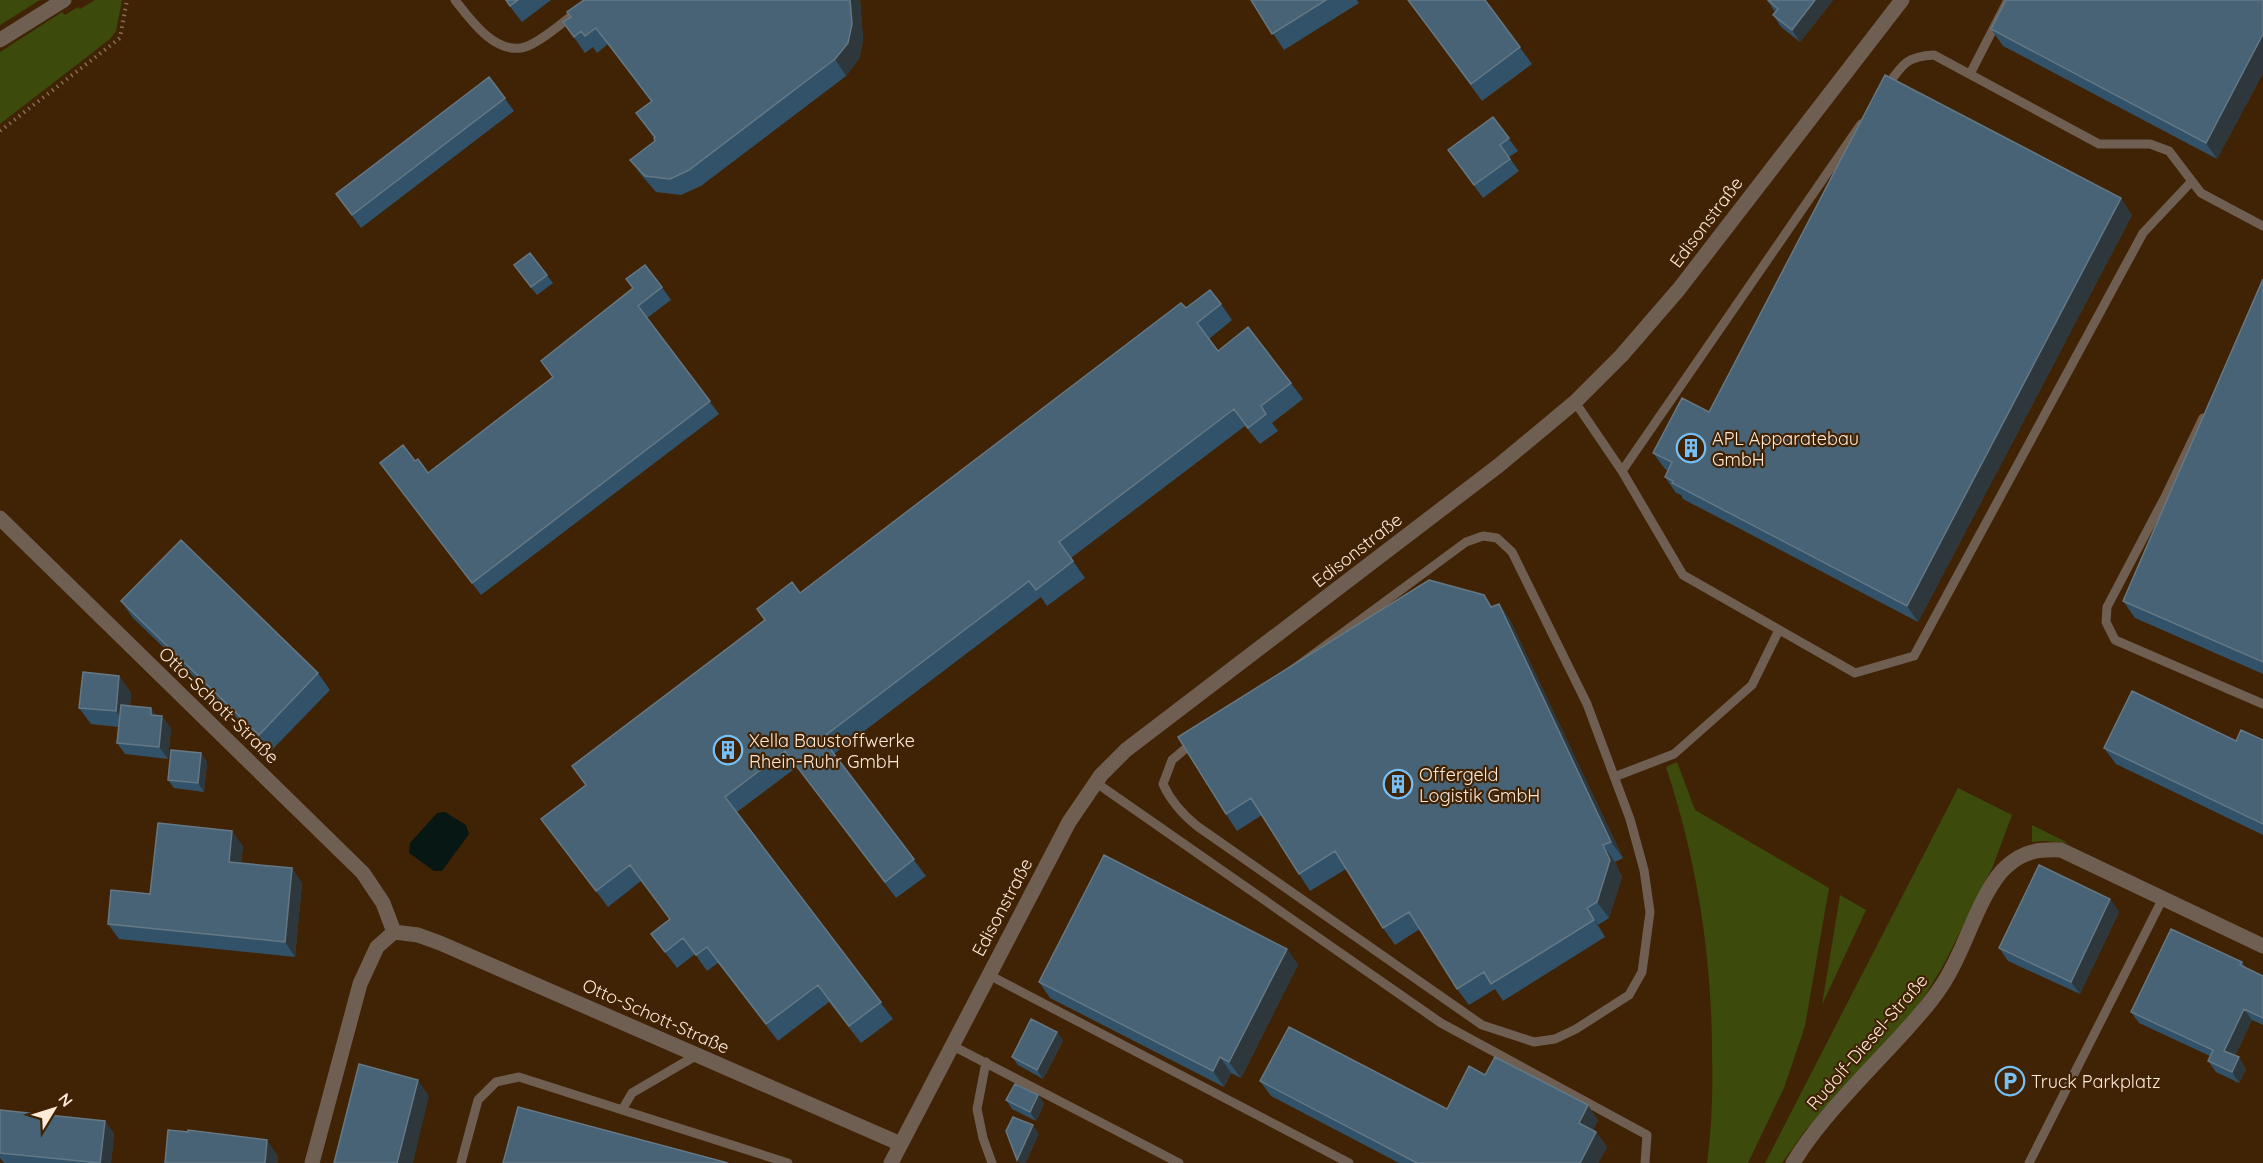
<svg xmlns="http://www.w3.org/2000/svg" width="2263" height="1163" viewBox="0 0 2263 1163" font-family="Quicksand,sans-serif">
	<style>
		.green { fill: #3c4b0b }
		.water { fill: #071714 }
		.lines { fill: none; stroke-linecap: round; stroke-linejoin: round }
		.path { stroke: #896f56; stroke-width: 4; stroke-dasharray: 1.5 4.5; stroke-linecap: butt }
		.service { stroke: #6e5f52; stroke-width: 9 }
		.minor { stroke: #6e5f52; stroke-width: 15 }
		.tertiary { stroke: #6e5f52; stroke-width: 15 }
		.wall { fill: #315269 }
		.shaded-wall { fill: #2e383c }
		.building { fill: #476375; stroke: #647885; stroke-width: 1.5 }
		.labels { text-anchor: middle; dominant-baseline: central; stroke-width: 4.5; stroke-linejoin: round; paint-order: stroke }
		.street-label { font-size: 18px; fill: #feead9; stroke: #402204 }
		.poi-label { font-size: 18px; fill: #feead9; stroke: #402204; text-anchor: start }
	</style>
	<rect width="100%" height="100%" fill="#402204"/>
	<!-- green -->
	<path class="green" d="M0,0H40L0,25Z
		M95,0H122L116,31L110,39L0,124V52L62,12L65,15L78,7L80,9Z
		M1677,762L1695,810L1829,888L1805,1026L1784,1088L1748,1163H1707C1712,1127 1713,1090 1712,1054C1712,956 1697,861 1666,767Z
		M1958,788L2012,815L1993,866L1944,964L1925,996L1909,1016L1804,1132L1782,1163H1765Z
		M2032,825L2068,843L2045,841L2032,842Z
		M1840,895L1866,910L1822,1005Z"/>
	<!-- water -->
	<path class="water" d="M445,812L466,825L469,834L442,871H434L409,853L410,843L437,813Z"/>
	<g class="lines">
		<!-- path -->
		<path class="path" d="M0,131L120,38L127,0"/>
		<!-- service -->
		<path class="service" d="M455,0C470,19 493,52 521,48C538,46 576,11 591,0
			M1970,74L2008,0
			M1886,88C1901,66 1906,56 1934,55L2099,144H2150L2169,151L2201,193L2263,226
			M1575,402L1622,471L1683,575L1855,673L1914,656L2143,233L2192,181
			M2203,418L2166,495L2107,607L2106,622L2115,640L2263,704
			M1622,471L1861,124
			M1483,536L1497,538L1512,552L1587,704L1630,819L1644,870L1650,912L1642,972L1629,995L1576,1029L1555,1039L1534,1042L1482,1025L1197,826C1182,814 1171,802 1163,784L1172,760L1185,749L1466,542Z
			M1614,777L1674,754L1752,685L1779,630
			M1095,782L1441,1023L1647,1135L1645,1163
			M989,975L1349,1163
			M953,1046L1179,1163
			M986,1062L977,1109L983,1138L992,1163
			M622,1110L632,1093L697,1055
			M461,1163L478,1100L496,1082L519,1077L788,1163
			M2029,1163L2163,898"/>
		<!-- minor -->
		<path class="minor" d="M0,518L363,873L383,903L394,932L418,935L440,943L901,1144
			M312,1163L360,984L377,947L394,932
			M891,1163L1069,822L1101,775L1126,750L1498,466L1575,402L1622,355L1679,289L1902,0
			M1793,1163C1820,1118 1869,1071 1905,1031C1923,1011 1941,991 1953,966C1968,938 1984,886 2007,866C2024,851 2039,849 2061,850L2263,946"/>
		<!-- tertiary -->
		<path class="tertiary" d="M0,40L64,0"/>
	</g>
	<!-- wall -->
	<path class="wall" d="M505,0H551L522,22Z
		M584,0H860L863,40L859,59L846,76L701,186L681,195L656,192L642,176L630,160L655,141L654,138L636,113L651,102L608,44L597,53L593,47L585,53L563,22L570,17Z
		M1251,0H1357L1359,3L1284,50Z
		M1408,0H1485L1532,64L1482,101Z
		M1767,0H1833L1800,42L1781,27L1773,15L1775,12Z
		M2263,0V73L2217,159L2003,46L1991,29Z
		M489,77L514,111L361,228L336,194Z
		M1493,117L1518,151L1509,157L1519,171L1483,198L1448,150Z
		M2132,215L1918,622L1683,499L1681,495L1676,493L1665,477L1668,471L1665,469L1653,453L1709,412Z
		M530,253L553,283L537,295L520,274Z
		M2263,279V674L2135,618L2123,601Z
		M662,287L671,300L647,318L719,414L481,595L380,463L415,461L428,473L553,378L541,361Z
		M1221,304L1232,320L1209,339L1218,351L1291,383L1303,399L1272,423L1278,431L1260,444L1245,426L1071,558L1085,578L1047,606L1041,597L834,754L926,876L896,898L797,767L737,812L893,1019L861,1043L829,1002L778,1041L718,963L707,971L695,954L677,968L651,934L670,919L641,881L608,907L541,819L586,785L572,766L800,593L1186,308Z
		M121,601L318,673L330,690L271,751L133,618Z
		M1499,604L1510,620L1623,858L1615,862L1622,877L1609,918L1598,925L1605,937L1503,1001L1495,989L1469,1005L1457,989L1420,929L1395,945L1383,928L1346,869L1310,891L1299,874L1262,815L1237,831L1226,814L1493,606Z
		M119,676L131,693L130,706L157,716L171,728L168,759L125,754L117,743L118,727L91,724L79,708Z
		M2263,740V835L2116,764L2104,748Z
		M201,753L207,762L204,792L174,788L168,780Z
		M243,846L241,863L302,883L295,957L119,939L108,924L150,894Z
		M2110,899L2119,912L2080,994L2008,961L1999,948Z
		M1287,949L1298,965L1241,1078L1231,1073L1224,1087L1050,998L1039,982Z
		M2242,962L2246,968L2263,976V1025L2252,1020L2235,1056L2246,1069L2239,1083L2216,1072L2208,1061L2210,1056L2139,1023L2131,1012Z
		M1057,1032L1063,1041L1043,1079L1018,1065L1012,1057Z
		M1485,1075L1598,1120L1593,1130L1596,1132L1607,1147L1598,1163H1399L1271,1096L1260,1081L1447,1109Z
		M1038,1095L1044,1104L1036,1121L1012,1109L1006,1100Z
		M0,1110L105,1121L114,1134L111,1163H4L0,1158Z"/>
	<!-- shaded-wall -->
	<path class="shaded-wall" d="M850,0H860L863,40L859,59L846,76L835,59Z
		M1815,0H1833L1800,42L1792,30Z
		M2263,34V73L2217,159L2206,143Z
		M2121,198L2132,215L1918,622L1907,606Z
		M1499,604L1510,620L1623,858L1611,842Z
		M119,676L131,693L128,728L116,711Z
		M151,708L160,720L151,715Z
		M162,716L171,728L168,759L159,747Z
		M201,753L207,762L204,792L198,783Z
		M232,831L243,846L240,877L229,862Z
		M1603,845L1615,862L1622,877L1609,918L1597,902Z
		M292,868L302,883L295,957L285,942Z
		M2110,899L2119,912L2080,994L2071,982Z
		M1587,908L1598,925L1605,937L1594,920Z
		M1287,949L1298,965L1241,1078L1229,1062Z
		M2244,1009L2252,1020L2232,1062L2224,1051Z
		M1057,1032L1063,1041L1043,1079L1037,1070Z
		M1220,1057L1231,1073L1224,1087L1213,1071Z
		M2239,1057L2246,1069L2239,1083L2232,1072Z
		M418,1080L429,1096L413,1163H397Z
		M1038,1095L1044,1104L1036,1121L1030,1112Z
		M1588,1105L1598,1120L1589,1138L1579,1123Z
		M105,1121L114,1134L111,1163H101Z
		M1033,1125L1039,1134L1026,1163H1019L1017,1160Z
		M1596,1132L1607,1147L1598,1163H1580Z
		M267,1140L278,1156V1163H265Z"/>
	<!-- building -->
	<path class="building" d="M506,0H518L510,6Z
		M584,0H850L852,24L848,43L835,59L689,170L670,179L645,176L630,160L655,141L654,138L655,137L636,113L652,101L596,28L585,36L581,31L574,37L563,22L571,17L567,12Z
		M1251,0H1326L1272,34Z
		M1408,0H1485L1520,47L1471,84Z
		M1768,0H1815L1792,30L1773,15L1778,9Z
		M2006,0H2263V34L2206,143L1991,29Z
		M1885,75L2121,198L1907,606L1672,483L1673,481L1665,477L1672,462L1653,453L1682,398L1709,412Z
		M489,77L505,98L352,215L336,194Z
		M1493,117L1509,138L1500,145L1510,159L1474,185L1448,150Z
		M530,253L547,275L531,287L514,265Z
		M645,265L662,287L638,306L710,401L472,583L380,463L403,445L415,461L418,459L428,473L553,377L541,361L633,288L626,279Z
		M2263,279V662L2123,601Z
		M1210,290L1221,304L1197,323L1218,351L1248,327L1291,383L1261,406L1266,414L1248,428L1234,409L1059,542L1073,561L1036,590L1029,581L822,738L914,859L885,882L785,751L725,797L881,1002L849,1026L818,985L766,1024L707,947L696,955L683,938L665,952L651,934L670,919L630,865L596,891L541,819L586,785L572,766L765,620L757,609L792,582L800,593L1181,303L1186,308Z
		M181,540L318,673L259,735L121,601Z
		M1429,580L1484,595L1491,607L1499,604L1611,842L1603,845L1610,860L1597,902L1587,908L1594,920L1491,984L1484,972L1457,989L1409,912L1383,928L1335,851L1299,874L1251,798L1226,814L1178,737Z
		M83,672L119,676L116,711L79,708Z
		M2132,691L2236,741L2241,730L2263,740V824L2104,748Z
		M121,705L151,708V715L162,716L159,747L117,743Z
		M171,750L201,753L198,783L168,780Z
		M158,823L232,831L229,862L292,868L285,942L108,924L111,890L150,894Z
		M1104,855L1287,949L1229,1062L1220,1057L1213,1071L1039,982Z
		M2039,865L2110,899L2071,982L1999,948Z
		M2171,929L2242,962L2240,965L2263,976V1018L2244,1009L2224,1051L2239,1057L2232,1072L2208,1061L2213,1050L2131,1012Z
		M1031,1019L1057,1032L1037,1070L1012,1057Z
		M1289,1027L1447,1109L1469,1066L1485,1075L1495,1057L1588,1105L1579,1123L1596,1132L1580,1163H1417L1260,1081Z
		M359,1064L418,1080L397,1163H334Z
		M1015,1084L1038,1095L1030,1112L1006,1100Z
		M518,1107L728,1163H503Z
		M0,1110L105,1121L100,1163L0,1153Z
		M1013,1117L1033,1125L1017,1160L1006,1131Z
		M168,1130L188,1132V1130L267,1140L265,1163H165Z"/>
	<!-- icons -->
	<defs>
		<g id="building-ring" transform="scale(1.5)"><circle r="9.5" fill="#402204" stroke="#76c0f7" stroke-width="1.5"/><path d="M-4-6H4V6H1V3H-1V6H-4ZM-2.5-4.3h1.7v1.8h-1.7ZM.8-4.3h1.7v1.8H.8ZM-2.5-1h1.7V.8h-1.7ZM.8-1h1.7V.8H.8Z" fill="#76c0f7"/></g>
		<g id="parking-ring" transform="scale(1.5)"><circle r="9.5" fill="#402204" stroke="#76c0f7" stroke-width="1.5"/><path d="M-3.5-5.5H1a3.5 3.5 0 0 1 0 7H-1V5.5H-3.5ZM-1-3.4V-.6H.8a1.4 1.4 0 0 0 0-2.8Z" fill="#76c0f7"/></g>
	</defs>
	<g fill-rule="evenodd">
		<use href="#building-ring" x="1691" y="448"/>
		<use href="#building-ring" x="728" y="750"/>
		<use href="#building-ring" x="1398" y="784"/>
		<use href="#parking-ring" x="2010" y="1081"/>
	</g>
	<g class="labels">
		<!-- street labels -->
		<g class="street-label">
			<text transform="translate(1706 222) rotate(-53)">Edisonstraße</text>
			<text transform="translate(1357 550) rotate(-38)">Edisonstraße</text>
			<text transform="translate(219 705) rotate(44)">Otto-Schott-Straße</text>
			<text transform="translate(1002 907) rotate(-62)">Edisonstraße</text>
			<text transform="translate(656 1016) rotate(24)">Otto-Schott-Straße</text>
			<text transform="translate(1867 1042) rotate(-49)">Rudolf-Diesel-Straße</text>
		</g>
		<!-- poi labels -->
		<g class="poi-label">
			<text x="1712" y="438">APL Apparatebau<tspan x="1712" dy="21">GmbH</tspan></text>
			<text x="749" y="740">Xella Baustoffwerke<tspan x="749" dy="21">Rhein-Ruhr GmbH</tspan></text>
			<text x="1419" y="774">Offergeld<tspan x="1419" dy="21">Logistik GmbH</tspan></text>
			<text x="2031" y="1081">Truck Parkplatz</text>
		</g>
	</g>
	<!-- north arrow -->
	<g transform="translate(54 1109) rotate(52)" stroke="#402204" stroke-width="4.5" paint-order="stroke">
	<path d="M0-4.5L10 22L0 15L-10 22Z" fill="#feead9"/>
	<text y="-9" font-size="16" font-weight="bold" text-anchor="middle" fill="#feead9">N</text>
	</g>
</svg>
